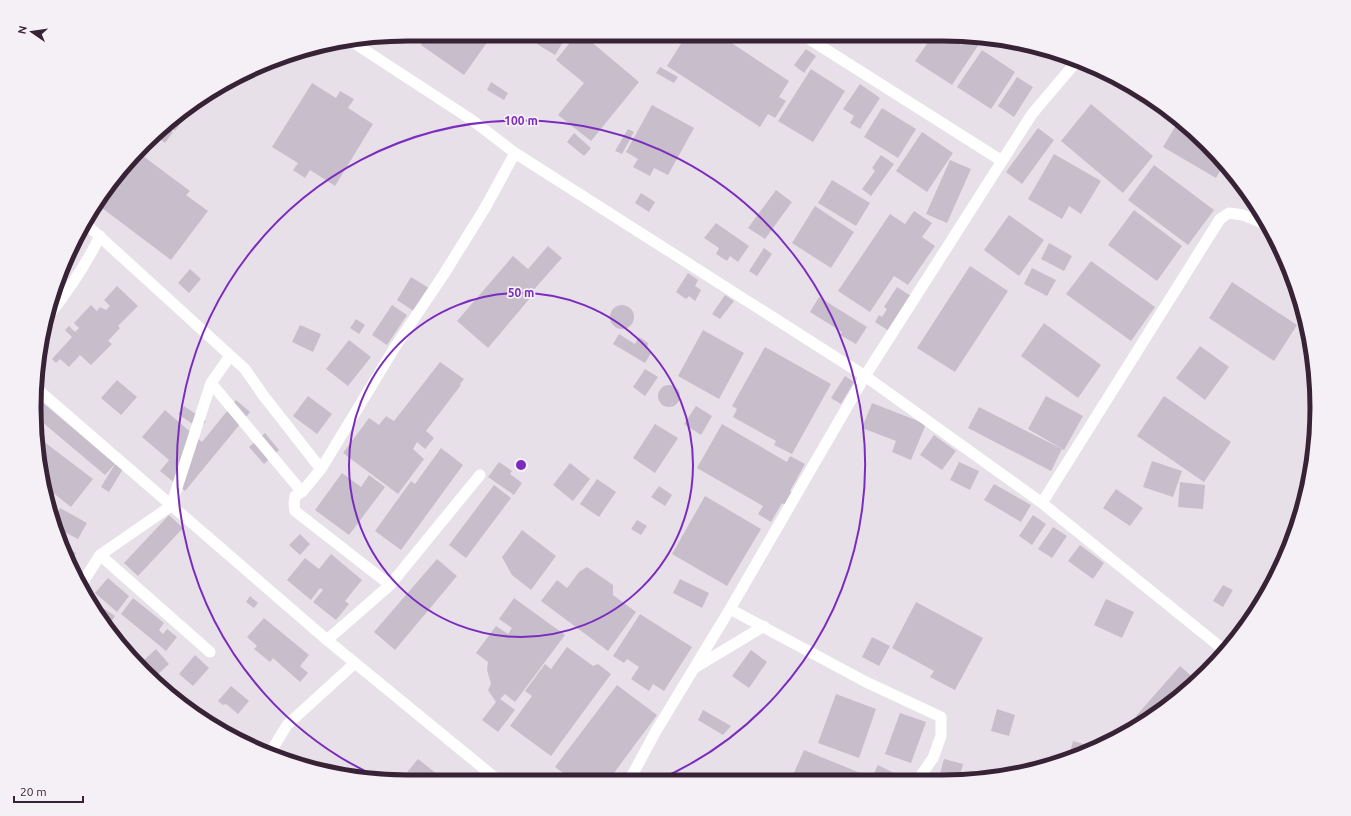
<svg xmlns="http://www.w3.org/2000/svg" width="1351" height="816" viewBox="0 0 1351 816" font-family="Ubuntu,sans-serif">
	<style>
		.building { fill: #c8bdca }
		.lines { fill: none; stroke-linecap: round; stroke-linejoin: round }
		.minor { stroke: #fff; stroke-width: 11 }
		.ring { fill: none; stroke: #7b2cbf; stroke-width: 2 }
		.rim { fill: none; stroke: #382236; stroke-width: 5 }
		.centre { fill: #7b2cbf; stroke: #f5f0f6; stroke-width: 2 }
		.ring-label { font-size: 12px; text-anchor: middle; font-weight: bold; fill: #7b2cbf; stroke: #f5f0f6; stroke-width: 3.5; stroke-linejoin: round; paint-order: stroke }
	</style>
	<rect width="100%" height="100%" fill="#e8e0e9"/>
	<!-- building -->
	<path class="building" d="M414,34H493L464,75L421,45L423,41Z
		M543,34H568L555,55L537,44Z
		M577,34H582L639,82L591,141L558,115L584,83L556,60Z
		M687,34H718L789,81L779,97L786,101L775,118L768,114L760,127L667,66Z
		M933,35H946L961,45L964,41L957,36L959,35H968L983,38L952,85L915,61Z
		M806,49L816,56L804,73L794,65Z
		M982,50L1015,72L991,109L957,87Z
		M660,67L678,77L674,83L656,73Z
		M811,69L845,91L813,142L778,121Z
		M1106,75L1151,97L1170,113L1166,118L1103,79Z
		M1017,77L1033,87L1014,117L998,106Z
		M491,82L508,93L504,100L487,90Z
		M312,83L336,98L340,91L354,99L348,108L373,124L335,186L310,170L305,178L293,170L298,163L272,147Z
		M860,84L880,98L860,129L850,123L854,116L843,109Z
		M195,104L175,131L167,125L181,111Z
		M1091,104L1153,156L1123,193L1061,141Z
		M652,105L694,128L668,175L654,168L650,176L633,167L638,159L626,152Z
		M882,108L916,129L898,158L864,137Z
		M1179,120L1208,144L1224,164L1216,178L1163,147Z
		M165,127L173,132L165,143L156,136Z
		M1038,128L1054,140L1022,184L1006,172Z
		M628,129L634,132L622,154L615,151Z
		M922,132L953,153L927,192L896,171Z
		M574,133L591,148L584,156L567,142Z
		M139,153L190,191L186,195L208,211L171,260L98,205L111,181Z
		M1054,154L1101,181L1081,214L1069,206L1062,219L1028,199Z
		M881,155L894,164L871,196L862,189L875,171L872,168Z
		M950,160L971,169L947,223L926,214Z
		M1154,165L1214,210L1188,245L1128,200Z
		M832,180L870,203L856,226L818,203Z
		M776,190L792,202L765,239L748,228Z
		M641,193L655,202L649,212L635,203Z
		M815,206L854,232L831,268L792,243Z
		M1134,210L1182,246L1157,281L1108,245Z
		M914,211L932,223L922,237L935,246L908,285L894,276L870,312L838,291L890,214L905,224Z
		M1009,215L1044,240L1019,276L984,250Z
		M716,223L749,246L738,262L730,256L727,261L716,254L719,248L704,238Z
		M1049,243L1072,256L1064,271L1041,259Z
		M548,246L562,258L529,295L531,297L488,348L457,321L513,256L528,269Z
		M764,248L772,254L757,276L749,271Z
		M1091,261L1155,307L1131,341L1066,294Z
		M970,266L1008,291L955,372L917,348Z
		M1032,268L1056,280L1047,296L1024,284Z
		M190,269L201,279L189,293L178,283Z
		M688,273L698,280L695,286L701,290L695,301L689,296L686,299L676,292Z
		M411,277L429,288L415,312L397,300Z
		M1232,282L1297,325L1274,361L1209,318Z
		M117,286L138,306L118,326L120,328L108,341L112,344L91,365L80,355L69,367L60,359L56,363L52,359L72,337L65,330L69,326L75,332L79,328L74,323L91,305L97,311L100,307L106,310L110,306L104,300Z
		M897,287L911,296L889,331L875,322L879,315L882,317L887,309L884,307Z
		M725,295L734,301L720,319L712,314Z
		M819,297L867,327L856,344L840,335L842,332L810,312Z
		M392,305L407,315L387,345L372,335Z
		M610 317a12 12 0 1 1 24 0a12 12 0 1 1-24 0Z
		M356,319L365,325L359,334L350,328Z
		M1044,323L1101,365L1078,398L1021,356Z
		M300,325L321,334L313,352L292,342Z
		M703,330L744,353L719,399L678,376Z
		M619,334L635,344L639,337L648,343L647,350L651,353L645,363L613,344Z
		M349,340L371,357L348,386L326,369Z
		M1200,346L1229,367L1205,400L1176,378Z
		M765,347L831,384L792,454L774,445L776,441L733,417L737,409L732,406Z
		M440,362L464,379L460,384L461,385L426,431L434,438L425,449L417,442L413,449L424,459L398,494L343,453L369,418L379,425L386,416L394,421Z
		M645,369L658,377L645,396L633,387Z
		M845,376L854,382L841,404L831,398Z
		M117,380L137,397L121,415L101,398Z
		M658 396a11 11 0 1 1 22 0a11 11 0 1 1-22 0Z
		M308,396L332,414L317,434L293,416Z
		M1046,396L1083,416L1064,450L1028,429Z
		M1164,396L1231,442L1204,482L1137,436Z
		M36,397L115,464L123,469L109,492L101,487L115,464L105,475L35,416L34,408Z
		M236,400L250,412L185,491L160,471L169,460L142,437L165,410L202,442Z
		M872,403L926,424L911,460L892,452L896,441L862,428Z
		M184,406L206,421L200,429L178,414Z
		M696,406L712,416L701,435L684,424Z
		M979,407L1062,449L1051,471L968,428Z
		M655,424L678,438L655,473L633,458Z
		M722,424L787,462L790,456L805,464L790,491L792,492L785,505L782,503L771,522L758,514L763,506L697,468Z
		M265,433L279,450L264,464L249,447Z
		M934,435L956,451L942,470L920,455Z
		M39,438L93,479L71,507L47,488Z
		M441,448L463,465L401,550L375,531L411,481L415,484Z
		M1152,461L1182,471L1173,497L1143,487Z
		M499,462L512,471L510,474L522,483L514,495L488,477Z
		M959,462L979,471L970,490L950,480Z
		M570,463L590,479L573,501L553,485Z
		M342,473L361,487L369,475L385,487L349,535L315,510Z
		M597,479L616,492L599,517L580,504Z
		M1180,482L1205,485L1203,509L1178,507Z
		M994,484L1031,505L1021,522L984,500Z
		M494,485L511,498L466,558L449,545Z
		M659,486L672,495L665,506L651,497Z
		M1116,489L1143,508L1130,526L1103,508Z
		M705,496L761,529L727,586L672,554Z
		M60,508L87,523L78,539L53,526V521Z
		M169,515L183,528L138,576L124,563Z
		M1033,515L1046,524L1032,545L1019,536Z
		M637,520L647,526L641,535L631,529Z
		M1053,527L1067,536L1052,558L1038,549Z
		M522,530L556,556L531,590L512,575L502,557Z
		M300,534L310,544L300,555L289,545Z
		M1080,545L1104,563L1093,579L1068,561Z
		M63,546L76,553L71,561V560Z
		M331,554L362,580L345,601L349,604L336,620L313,602L323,590L320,588L311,600L287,580L305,558L319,569Z
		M437,559L457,576L395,650L374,632Z
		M587,567L613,585V595L636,612L608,651L541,601L557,580L567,588L579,572Z
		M108,578L129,596L117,612L95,593Z
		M680,579L709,593L702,608L673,593Z
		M1223,585L1233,590L1223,607L1213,601Z
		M250,596L258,603L254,608L246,602Z
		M133,598L164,623L159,630L163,634L167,629L177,637L166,651L121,614Z
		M514,598L565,635L515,702L505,694L500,699L515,710L498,732L482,720L496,702L488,690L491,684L487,670L488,662L476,653L496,626L508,634L512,628L499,619Z
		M1106,599L1134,612L1122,638L1094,625Z
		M916,602L983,638L955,690L930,677L934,671L892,648Z
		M97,604L115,616L107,628L95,606Z
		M640,614L692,647L664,691L653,684L649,691L631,679L639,667L627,659L624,663L613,656Z
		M264,618L309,655L300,666L308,673L300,682L273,658L270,662L254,649L257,646L247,637Z
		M872,637L890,646L879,666L862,657Z
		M567,647L593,666L598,664L611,674L551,756L510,726L532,696L525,691L545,664L551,669Z
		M156,649L169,664L156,676L142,662Z
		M751,650L767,662L749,688L732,676Z
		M195,655L209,668L193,686L179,674Z
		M1180,666L1197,681L1190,689L1143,722L1136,716Z
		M617,685L657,715L608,781H574L555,767Z
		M231,686L249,701L238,714L226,704L223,705L218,701Z
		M836,694L876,709L859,758L818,743Z
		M997,709L1015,715L1009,736L991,731Z
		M703,710L731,726L723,735L698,720Z
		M900,713L926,722L911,763L885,754Z
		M1073,741L1094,747L1069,757Z
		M804,750L880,781H808L793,775Z
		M418,759L446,781H400Z
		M944,759L963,764L959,781H938Z
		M878,765L894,773L890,781H881L872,777Z"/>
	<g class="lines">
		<!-- minor -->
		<path class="minor" d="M803,35L1002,161
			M354,43L472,120L515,153L865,376L1042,503L1224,650
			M87,225L245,369L263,395L321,469
			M49,315C70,289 85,266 100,236
			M211,383L302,492
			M37,389L327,640L499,781
			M1042,503L1220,219L1229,213L1243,215L1267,225
			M100,555L210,652
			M83,582L100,555L171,506L211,383L230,356
			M390,585L295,511L294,504L295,496L302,492L321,469L395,347L444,274L485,208L515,153
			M730,609L866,682L941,717V736L933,758L917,781
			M327,640L390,585L480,475
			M696,667L764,626
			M270,753L287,725L355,663
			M629,781L656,731L730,609L865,376L1032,114L1077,61"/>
	</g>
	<!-- distance rings -->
	<g class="ring">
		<circle cx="521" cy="465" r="172"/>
		<path d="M384 780A344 344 0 1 1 658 780"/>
	</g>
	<!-- crop -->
	<path d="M0 0H1351V816H0ZM408 41H943A367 367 0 0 1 1310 408V408A367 367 0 0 1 943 775H408A367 367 0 0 1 41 408V408A367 367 0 0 1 408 41Z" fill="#f5f0f6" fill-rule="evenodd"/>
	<path class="rim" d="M408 41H943A367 367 0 0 1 1310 408V408A367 367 0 0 1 943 775H408A367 367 0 0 1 41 408V408A367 367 0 0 1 408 41Z"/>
	<circle cx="521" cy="465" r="6" class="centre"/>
	<g class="ring-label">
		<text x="521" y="125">100 m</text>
		<text x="521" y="297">50 m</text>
	</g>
	<!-- north arrow -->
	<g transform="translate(32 32) rotate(283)" stroke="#f5f0f6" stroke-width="3" paint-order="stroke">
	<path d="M0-3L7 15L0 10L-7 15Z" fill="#382236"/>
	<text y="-6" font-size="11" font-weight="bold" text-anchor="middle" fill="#382236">N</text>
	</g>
	<!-- scale -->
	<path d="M14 796v6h69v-6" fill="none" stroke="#382236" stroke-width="2"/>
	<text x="20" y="796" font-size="12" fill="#382236" stroke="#f5f0f6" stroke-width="3" paint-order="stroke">20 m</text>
</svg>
